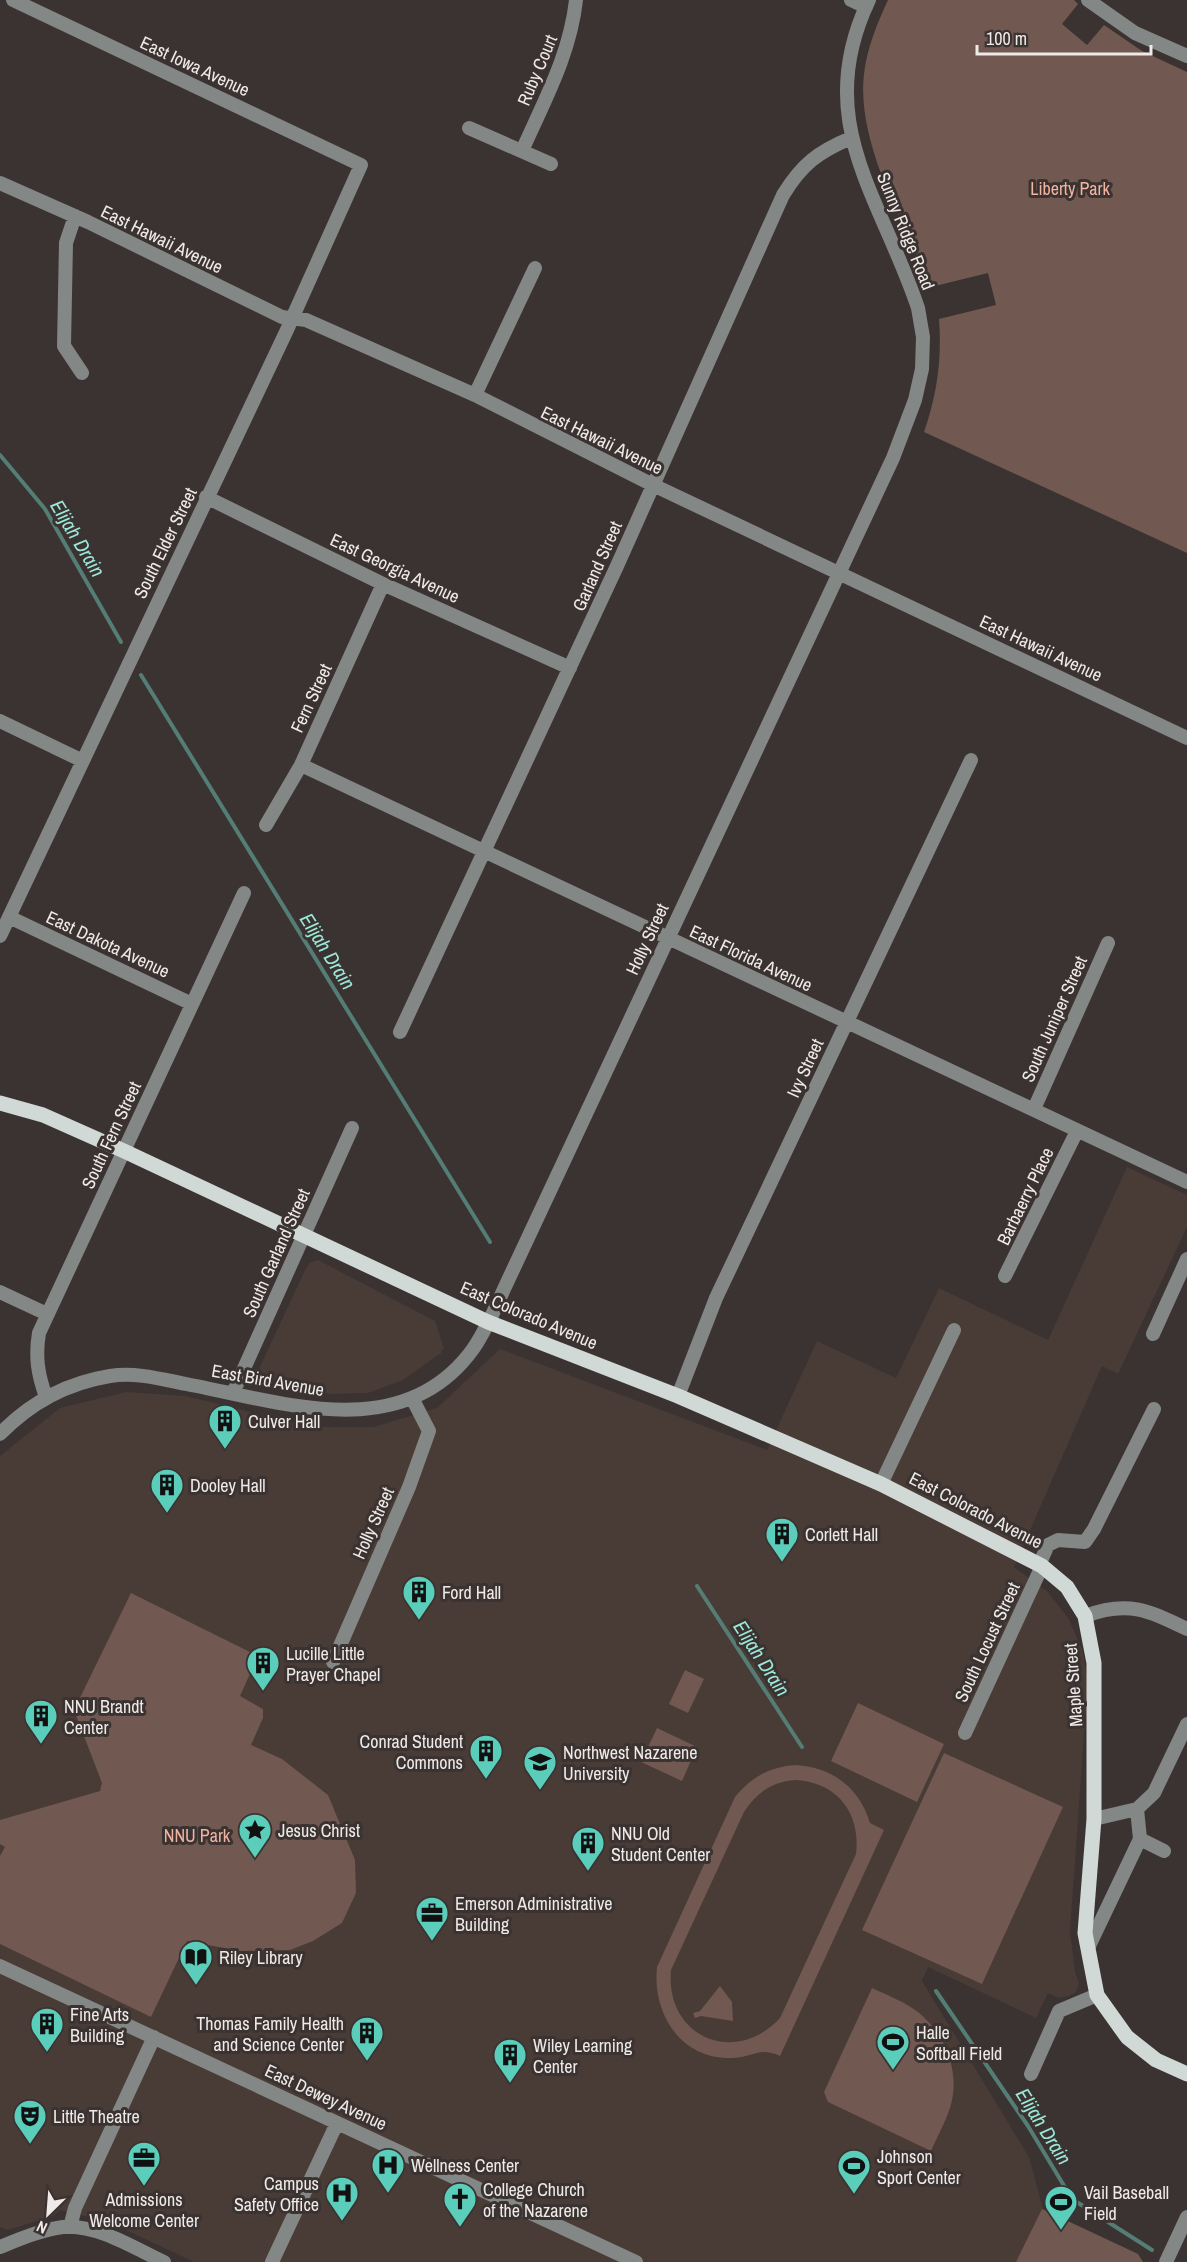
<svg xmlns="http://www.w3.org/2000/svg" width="1187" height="2262" viewBox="0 0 1187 2262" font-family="'Archivo Narrow',sans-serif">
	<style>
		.built { fill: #493b36 }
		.green { fill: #715851; fill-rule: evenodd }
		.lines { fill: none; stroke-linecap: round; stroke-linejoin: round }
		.stream { stroke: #547e75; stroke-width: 4 }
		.minor { stroke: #838786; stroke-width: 14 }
		.major { stroke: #d1d9d7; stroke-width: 15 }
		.labels { text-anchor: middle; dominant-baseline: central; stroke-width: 6; stroke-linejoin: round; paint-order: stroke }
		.street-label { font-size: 18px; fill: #efeae8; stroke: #3a3331 }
		.park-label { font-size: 18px; fill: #f2b3a0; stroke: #3a3331 }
		.poi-label { font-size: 18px; fill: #efeae8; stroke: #3a3331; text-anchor: start }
		.water-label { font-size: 20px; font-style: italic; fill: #9ce8d9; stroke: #3a3331 }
	</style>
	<rect width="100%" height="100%" fill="#3a3331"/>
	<!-- built -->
	<path class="built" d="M1127,1167L1187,1195V1227L1118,1374L1102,1366L1014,1567L1048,1592L1068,1618L1082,1649L1088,1679L1070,1931L1075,1972L1079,1983L1076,1992L1069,1996L1058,1998L1048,1993L1036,2018L928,1967L922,1981L1029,2157L1043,2209L1138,2254L1143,2262H194L109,2222L60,2210L53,2216L8,2230L0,2227V1456L60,1408L126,1392L186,1396L310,1427H373L437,1408L500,1349L767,1450L817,1341L896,1378L939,1288L1048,1340Z
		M318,1260L435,1321L444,1348L441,1353L403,1380L368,1393L331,1394L264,1381L258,1371L305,1270L309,1263Z"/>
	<!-- green -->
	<path class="green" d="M888,0H1074L1078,4L1062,24L1087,45L1104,25L1142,51L1187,72V553L924,432C937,394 942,360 939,319L996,305L988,273L931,287C904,225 856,141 864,74C867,48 877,24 888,0Z
		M131,1593L258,1656L240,1696L263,1709V1718L251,1745L282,1759L328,1795L355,1860L356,1893L342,1923L313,1941L290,1950L240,1951L187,1941L151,2017L0,1944V1856L5,1847L0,1844V1820L100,1791L102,1783L74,1710Z
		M685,1670L704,1679L688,1713L669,1704Z
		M858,1703L944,1744L917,1802L831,1761Z
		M657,1728L697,1747L682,1781L641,1762Z
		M944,1753L1063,1807L982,1984L862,1930Z
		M795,1765C832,1767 859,1787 870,1823L884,1830L780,2056C758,2046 754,2058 731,2058C680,2059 652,2013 657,1967L735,1797C751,1777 770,1767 795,1765ZM795,1780C837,1782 861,1813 856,1854L780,2018C735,2067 665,2037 671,1970L744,1812C757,1792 772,1782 795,1780Z
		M720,1986L732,2002L733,2021L701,2016L695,2018L693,2013L700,2011Z
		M872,1988C887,1995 905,2002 918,2012C946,2035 961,2073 950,2108C945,2123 937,2137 931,2151L828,2102L824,2092Z
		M1042,2209L1138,2254L1143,2262H1016Z"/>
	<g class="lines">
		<!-- stream -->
		<path class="stream" d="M0,455L45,509L121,642
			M141,675L490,1242
			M697,1586L802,1747
			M936,1991L1028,2126L1072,2199L1152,2250"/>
		<!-- minor -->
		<path class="minor" d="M851,0L866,7
			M1088,0L1135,33L1187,56
			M469,128L551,164
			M522,151C544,101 570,55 576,0
			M0,183L88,222L282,317L306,320L475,395L653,485L1187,738
			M75,216L66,243L64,346L82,373
			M475,395L535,268
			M206,497L383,584L570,668
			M0,721L81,760
			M301,765L1187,1182
			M266,825L301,765L383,584
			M9,917L192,1004
			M0,936L286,332L361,165L13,0
			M400,1032L617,566L783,195C802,164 818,152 851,138
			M1034,1109L1108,943
			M1005,1276L1077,1131
			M0,1292L47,1314
			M1153,1334L1187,1259
			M233,1393L352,1128
			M678,1396L716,1298L971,760
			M46,1397C38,1375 35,1357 39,1333L244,893
			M0,1434C30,1403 67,1383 110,1376C136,1372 161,1379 186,1384C282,1402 403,1446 473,1349C486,1330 495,1309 504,1289L893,458L915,400L922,369L923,337L918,308C881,197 811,121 869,0
			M881,1484L954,1330
			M1039,1565L1048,1545L1058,1540L1085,1542L1094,1529L1154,1409
			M1085,1616C1127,1600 1148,1610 1187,1629
			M333,1662L409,1487L429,1431L412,1398
			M965,1733L1042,1566
			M1137,1809L1140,1839L1164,1851
			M1094,1819L1137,1809L1154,1793L1187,1724
			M1088,1948L1140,1839
			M0,1966L636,2262
			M1031,2074L1059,2011L1097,1995
			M70,2227L75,2208L154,2037
			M0,2247C20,2239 41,2230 63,2227C97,2224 134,2248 164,2262
			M272,2262L337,2123
			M1166,2262L1187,2217"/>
		<!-- major -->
		<path class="major" d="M0,1103L43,1115L124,1151L488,1322L678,1396L881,1484L1042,1566L1067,1587L1085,1616L1094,1663V1819L1085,1933L1097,1995L1127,2037L1156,2060L1187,2074"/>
	</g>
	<!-- icons -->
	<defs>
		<g id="building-pin" transform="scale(1.725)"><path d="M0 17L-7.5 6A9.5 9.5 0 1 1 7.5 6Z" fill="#5bcebb" stroke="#3a3331"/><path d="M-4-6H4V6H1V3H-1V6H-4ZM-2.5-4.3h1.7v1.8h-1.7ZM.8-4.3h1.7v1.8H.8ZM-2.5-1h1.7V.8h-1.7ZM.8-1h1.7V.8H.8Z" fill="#111"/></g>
		<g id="university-pin" transform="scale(1.725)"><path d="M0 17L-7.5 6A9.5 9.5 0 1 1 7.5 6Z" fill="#5bcebb" stroke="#3a3331"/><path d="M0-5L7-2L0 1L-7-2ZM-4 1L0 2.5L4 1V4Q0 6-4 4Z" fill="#111"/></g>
		<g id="sight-pin" transform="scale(1.725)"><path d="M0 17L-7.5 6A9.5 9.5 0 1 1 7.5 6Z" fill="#5bcebb" stroke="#3a3331"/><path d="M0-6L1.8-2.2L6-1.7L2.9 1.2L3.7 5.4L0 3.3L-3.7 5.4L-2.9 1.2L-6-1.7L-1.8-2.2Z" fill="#111"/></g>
		<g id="office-pin" transform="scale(1.725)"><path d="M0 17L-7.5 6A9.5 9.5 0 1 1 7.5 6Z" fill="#5bcebb" stroke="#3a3331"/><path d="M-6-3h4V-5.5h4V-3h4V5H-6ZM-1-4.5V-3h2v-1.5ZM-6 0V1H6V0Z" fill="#111"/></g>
		<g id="library-pin" transform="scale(1.725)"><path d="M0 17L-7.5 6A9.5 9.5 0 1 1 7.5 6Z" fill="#5bcebb" stroke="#3a3331"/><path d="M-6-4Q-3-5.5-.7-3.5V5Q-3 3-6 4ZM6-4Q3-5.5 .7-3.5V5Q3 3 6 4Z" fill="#111"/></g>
		<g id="stadium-pin" transform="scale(1.725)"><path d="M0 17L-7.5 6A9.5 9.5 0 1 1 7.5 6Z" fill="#5bcebb" stroke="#3a3331"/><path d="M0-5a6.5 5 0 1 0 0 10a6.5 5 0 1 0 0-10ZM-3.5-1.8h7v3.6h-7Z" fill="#111"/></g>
		<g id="theatre-pin" transform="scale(1.725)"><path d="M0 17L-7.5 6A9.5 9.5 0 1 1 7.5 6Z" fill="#5bcebb" stroke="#3a3331"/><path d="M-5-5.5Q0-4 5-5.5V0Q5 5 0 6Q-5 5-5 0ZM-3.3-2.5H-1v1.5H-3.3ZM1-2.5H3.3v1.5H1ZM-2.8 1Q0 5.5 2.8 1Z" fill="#111"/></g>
		<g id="hospital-pin" transform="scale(1.725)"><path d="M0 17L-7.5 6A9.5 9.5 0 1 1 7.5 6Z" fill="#5bcebb" stroke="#3a3331"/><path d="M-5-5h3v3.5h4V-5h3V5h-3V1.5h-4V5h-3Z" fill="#111"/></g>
		<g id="church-pin" transform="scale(1.725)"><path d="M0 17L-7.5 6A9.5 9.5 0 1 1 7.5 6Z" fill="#5bcebb" stroke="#3a3331"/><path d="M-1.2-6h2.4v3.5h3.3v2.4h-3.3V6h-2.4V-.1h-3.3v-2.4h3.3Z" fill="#111"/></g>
	</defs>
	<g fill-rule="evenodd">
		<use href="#building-pin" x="225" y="1421"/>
		<use href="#building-pin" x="167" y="1485"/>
		<use href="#building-pin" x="782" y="1534"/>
		<use href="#building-pin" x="419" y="1592"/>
		<use href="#building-pin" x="263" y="1663"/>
		<use href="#building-pin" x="41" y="1716"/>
		<use href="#building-pin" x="486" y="1751"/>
		<use href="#university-pin" x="540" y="1762"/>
		<use href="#sight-pin" x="255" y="1830"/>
		<use href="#building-pin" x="588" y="1843"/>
		<use href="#office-pin" x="432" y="1913"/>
		<use href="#library-pin" x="196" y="1957"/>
		<use href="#building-pin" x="47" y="2024"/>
		<use href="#building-pin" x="367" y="2033"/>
		<use href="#stadium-pin" x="893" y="2042"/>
		<use href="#building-pin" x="510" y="2055"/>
		<use href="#theatre-pin" x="30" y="2116"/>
		<use href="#office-pin" x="144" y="2158"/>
		<use href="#hospital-pin" x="388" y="2165"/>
		<use href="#stadium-pin" x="854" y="2166"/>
		<use href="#hospital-pin" x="342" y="2193"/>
		<use href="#church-pin" x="460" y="2199"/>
		<use href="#stadium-pin" x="1061" y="2202"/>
	</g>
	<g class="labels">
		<!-- street labels -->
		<g class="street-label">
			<text transform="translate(195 66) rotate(25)">East Iowa Avenue</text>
			<text transform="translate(537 70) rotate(-67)">Ruby Court</text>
			<text transform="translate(906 231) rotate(68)">Sunny Ridge Road</text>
			<text transform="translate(162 239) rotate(26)">East Hawaii Avenue</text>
			<text transform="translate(602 440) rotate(26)">East Hawaii Avenue</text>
			<text transform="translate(165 543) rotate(-64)">South Elder Street</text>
			<text transform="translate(597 566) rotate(-66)">Garland Street</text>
			<text transform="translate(395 568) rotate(25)">East Georgia Avenue</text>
			<text transform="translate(1041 648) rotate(25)">East Hawaii Avenue</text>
			<text transform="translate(311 698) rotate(-65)">Fern Street</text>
			<text transform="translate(647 939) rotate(-65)">Holly Street</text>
			<text transform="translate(108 944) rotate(25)">East Dakota Avenue</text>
			<text transform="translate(751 958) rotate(25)">East Florida Avenue</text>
			<text transform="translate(1054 1019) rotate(-66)">South Juniper Street</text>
			<text transform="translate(805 1068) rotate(-65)">Ivy Street</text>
			<text transform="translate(111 1135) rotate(-65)">South Fern Street</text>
			<text transform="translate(1025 1196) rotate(-64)">Barbaerry Place</text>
			<text transform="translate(276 1253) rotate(-66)">South Garland Street</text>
			<text transform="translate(529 1315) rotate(23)">East Colorado Avenue</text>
			<text transform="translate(268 1380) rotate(10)">East Bird Avenue</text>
			<text transform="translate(976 1510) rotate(27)">East Colorado Avenue</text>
			<text transform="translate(373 1523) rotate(-66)">Holly Street</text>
			<text transform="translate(987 1642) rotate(-65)">South Locust Street</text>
			<text transform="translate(1073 1685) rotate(-94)">Maple Street</text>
			<text transform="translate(326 2097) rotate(25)">East Dewey Avenue</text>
		</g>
		<!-- park labels -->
		<g class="park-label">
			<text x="1070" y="188">Liberty Park</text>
			<text x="197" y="1835">NNU Park</text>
		</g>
		<!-- poi labels -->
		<g class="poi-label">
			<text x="248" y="1421">Culver Hall</text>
			<text x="190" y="1485">Dooley Hall</text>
			<text x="805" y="1534">Corlett Hall</text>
			<text x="442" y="1592">Ford Hall</text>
			<text x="286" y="1653">Lucille Little<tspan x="286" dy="21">Prayer Chapel</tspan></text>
			<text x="64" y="1706">NNU Brandt<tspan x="64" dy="21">Center</tspan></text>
			<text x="463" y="1741" text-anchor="end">Conrad Student<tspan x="463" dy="21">Commons</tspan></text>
			<text x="563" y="1752">Northwest Nazarene<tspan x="563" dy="21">University</tspan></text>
			<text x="278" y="1830">Jesus Christ</text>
			<text x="611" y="1833">NNU Old<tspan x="611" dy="21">Student Center</tspan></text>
			<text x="455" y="1903">Emerson Administrative<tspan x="455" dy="21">Building</tspan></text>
			<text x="219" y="1957">Riley Library</text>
			<text x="70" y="2014">Fine Arts<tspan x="70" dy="21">Building</tspan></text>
			<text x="344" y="2023" text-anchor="end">Thomas Family Health<tspan x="344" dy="21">and Science Center</tspan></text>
			<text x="916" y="2032">Halle<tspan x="916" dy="21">Softball Field</tspan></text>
			<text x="533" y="2045">Wiley Learning<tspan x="533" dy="21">Center</tspan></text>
			<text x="53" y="2116">Little Theatre</text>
			<text x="877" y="2156">Johnson<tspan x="877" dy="21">Sport Center</tspan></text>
			<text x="411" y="2165">Wellness Center</text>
			<text x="319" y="2183" text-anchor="end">Campus<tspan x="319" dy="21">Safety Office</tspan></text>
			<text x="483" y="2189">College Church<tspan x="483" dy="21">of the Nazarene</tspan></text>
			<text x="1084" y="2192">Vail Baseball<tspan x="1084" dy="21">Field</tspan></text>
			<text x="144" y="2199" text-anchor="middle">Admissions<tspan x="144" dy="21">Welcome Center</tspan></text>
		</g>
		<!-- water labels -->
		<g class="water-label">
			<text transform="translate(78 538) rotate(59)">Elijah Drain</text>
			<text transform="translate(328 951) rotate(58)">Elijah Drain</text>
			<text transform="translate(762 1658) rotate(57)">Elijah Drain</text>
			<text transform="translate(1044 2126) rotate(58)">Elijah Drain</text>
		</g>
	</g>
	<!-- north arrow -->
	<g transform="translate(48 2214) rotate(205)" stroke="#3a3331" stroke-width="4.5" paint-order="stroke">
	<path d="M0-4.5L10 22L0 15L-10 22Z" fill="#efeae8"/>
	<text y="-9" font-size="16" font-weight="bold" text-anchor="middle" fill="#efeae8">N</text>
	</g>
	<!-- scale -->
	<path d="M977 45v9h174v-9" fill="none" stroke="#efeae8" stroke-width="3"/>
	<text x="986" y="45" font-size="18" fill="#efeae8" stroke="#3a3331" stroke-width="4.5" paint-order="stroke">100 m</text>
</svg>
